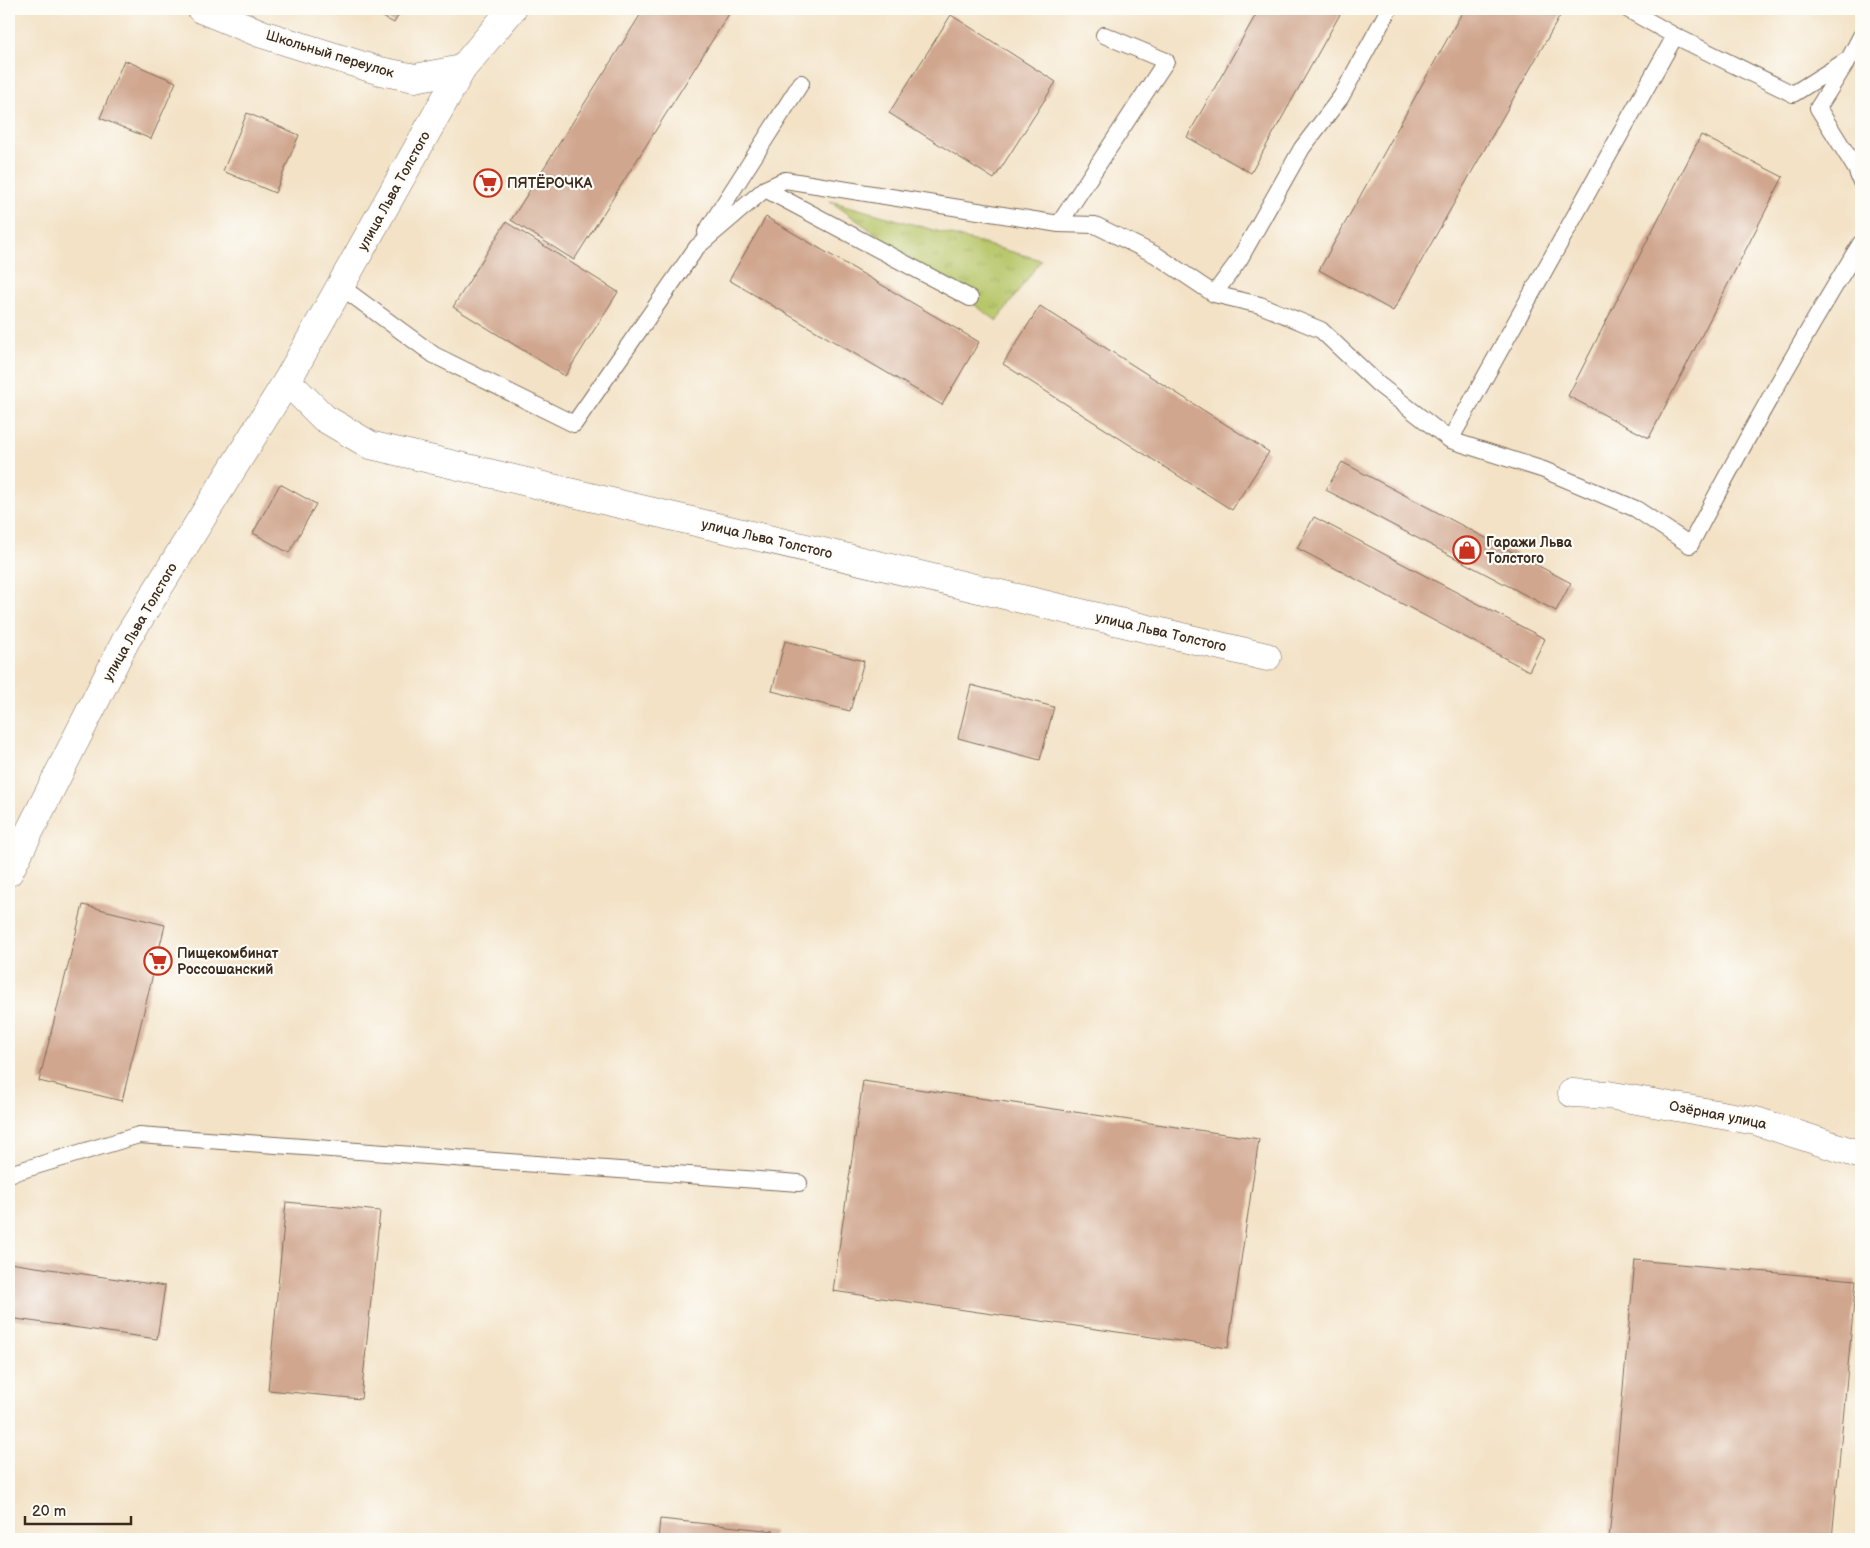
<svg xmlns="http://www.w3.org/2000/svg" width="1870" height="1548" viewBox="0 0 1870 1548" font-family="'Balsamiq Sans',sans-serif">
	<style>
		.park { fill: url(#park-tufts); stroke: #797844 }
		.building { fill: #d0a68e }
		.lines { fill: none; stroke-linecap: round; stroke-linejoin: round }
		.lane-casing { stroke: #7b6a59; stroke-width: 18 }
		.street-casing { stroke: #7b6a59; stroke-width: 29 }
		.secondary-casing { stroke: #7b6a59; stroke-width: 29 }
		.lane { stroke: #fff; stroke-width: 16 }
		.street { stroke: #fff; stroke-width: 28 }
		.secondary { stroke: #fff; stroke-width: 28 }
		.labels { text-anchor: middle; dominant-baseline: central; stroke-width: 4.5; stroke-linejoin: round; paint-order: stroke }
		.street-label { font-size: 14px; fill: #3b2a1e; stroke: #fdfcf7 }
		.poi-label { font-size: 14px; font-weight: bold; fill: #3b2a1e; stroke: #fdfcf7; text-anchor: start }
	</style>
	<defs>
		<pattern id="park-tufts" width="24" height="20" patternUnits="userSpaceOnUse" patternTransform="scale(1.25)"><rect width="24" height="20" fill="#b7c669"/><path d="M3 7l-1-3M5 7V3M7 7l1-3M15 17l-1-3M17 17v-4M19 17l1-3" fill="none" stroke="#9eaa5b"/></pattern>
	</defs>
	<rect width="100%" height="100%" fill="#fdfcf7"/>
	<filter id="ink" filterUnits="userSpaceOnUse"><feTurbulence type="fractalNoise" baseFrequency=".02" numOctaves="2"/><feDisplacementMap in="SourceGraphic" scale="10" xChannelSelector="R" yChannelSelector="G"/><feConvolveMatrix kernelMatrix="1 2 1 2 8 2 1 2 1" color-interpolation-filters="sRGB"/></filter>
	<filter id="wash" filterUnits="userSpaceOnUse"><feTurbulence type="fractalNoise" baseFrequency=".0096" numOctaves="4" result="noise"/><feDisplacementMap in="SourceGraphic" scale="20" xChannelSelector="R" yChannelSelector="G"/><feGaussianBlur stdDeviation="1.12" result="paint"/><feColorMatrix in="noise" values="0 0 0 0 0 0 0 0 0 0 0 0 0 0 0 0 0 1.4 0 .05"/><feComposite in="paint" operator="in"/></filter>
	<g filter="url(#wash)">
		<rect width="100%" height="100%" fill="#f3e2c6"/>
		<!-- park -->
		<path class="park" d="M830,201L1041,260L997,321Z"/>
		<g id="blocks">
			<!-- building -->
			<path class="building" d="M368,9H402L394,23Z
				M644,9H732L574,260L511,220Z
				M1259,9H1343L1251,173L1187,137Z
				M1464,9H1564L1393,311L1319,270Z
				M951,15L1056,82L994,179L889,113Z
				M124,60L176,82L151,139L100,118Z
				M247,113L299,135L275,193L223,171Z
				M1701,135L1783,177L1649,438L1568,396Z
				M766,217L979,342L942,405L729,280Z
				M506,222L618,292L565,376L453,307Z
				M1040,306L1269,452L1232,510L1003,364Z
				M1342,462L1571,583L1556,611L1326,490Z
				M280,484L316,504L289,553L253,533Z
				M1314,517L1545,639L1529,671L1297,548Z
				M785,641L864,661L850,711L772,691Z
				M971,685L1054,707L1040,760L958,738Z
				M83,905L165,925L122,1101L39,1081Z
				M863,1081L1259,1139L1228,1348L833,1291Z
				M286,1202L380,1211L361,1399L268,1390Z
				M1635,1260L1856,1280L1832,1539H1609Z
				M9,1263L165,1286L157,1339L9,1318Z
				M660,1519L774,1531L773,1539H658Z"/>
		</g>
	</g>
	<g filter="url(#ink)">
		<use href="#blocks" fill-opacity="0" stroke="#7b6a59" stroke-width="1"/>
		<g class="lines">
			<!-- lane casing -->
			<g class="lane-casing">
				<path id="lane" d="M1627,9L1675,36
					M1846,63L1818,108L1856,169L1861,182
					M765,189L970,298
					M1059,224L1166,61L1104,35
					M706,232L801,83
					M340,286L434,355L574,424L697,247L765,189L785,180L1059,224L1095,225L1156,255L1214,294L1260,305L1321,330L1378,384L1450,440L1675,36L1793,94L1849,59L1861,36
					M1214,294L1239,260L1302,148L1341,97L1389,9
					M1450,440L1544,470L1636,509L1690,545C1744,442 1800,342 1861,243
					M9,1174L139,1135L799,1183"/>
			</g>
			<!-- street casing -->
			<g class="street-casing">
				<path id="street" d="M287,381L324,418L370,445L1267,657
					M9,872L126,640L287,381L462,69
					M1572,1093L1608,1095L1756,1121L1861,1155"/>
			</g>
			<!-- secondary casing -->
			<g class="secondary-casing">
				<path id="secondary" d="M201,9L262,34L380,71L415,78L462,69L512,9"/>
			</g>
			<!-- lane -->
			<use href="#lane" class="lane"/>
			<!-- street -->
			<use href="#street" class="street"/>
			<!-- secondary -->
			<use href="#secondary" class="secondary"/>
		</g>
	</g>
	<!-- icons -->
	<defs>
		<g id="supermarket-ring" transform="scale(1.4375)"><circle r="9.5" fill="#fdfcf7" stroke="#c8321e" stroke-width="1.5"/><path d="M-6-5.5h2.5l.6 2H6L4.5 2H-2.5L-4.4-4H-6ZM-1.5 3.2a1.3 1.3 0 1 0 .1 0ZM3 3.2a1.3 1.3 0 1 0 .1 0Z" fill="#c8321e"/></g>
		<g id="shop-ring" transform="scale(1.4375)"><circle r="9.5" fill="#fdfcf7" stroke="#c8321e" stroke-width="1.5"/><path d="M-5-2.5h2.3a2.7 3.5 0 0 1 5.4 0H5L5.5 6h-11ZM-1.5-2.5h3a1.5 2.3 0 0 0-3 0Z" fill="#c8321e"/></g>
	</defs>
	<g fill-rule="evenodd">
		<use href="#supermarket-ring" x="488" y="183"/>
		<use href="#shop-ring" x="1467" y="550"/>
		<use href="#supermarket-ring" x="158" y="961"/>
	</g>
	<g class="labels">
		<!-- street labels -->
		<g class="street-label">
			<text transform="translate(330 54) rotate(17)">Школьный переулок</text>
			<text transform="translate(394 191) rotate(-61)">улица Льва Толстого</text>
			<text transform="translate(767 539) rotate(13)">улица Льва Толстого</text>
			<text transform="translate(140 622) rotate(-60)">улица Льва Толстого</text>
			<text transform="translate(1161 632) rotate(13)">улица Льва Толстого</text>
			<text transform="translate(1718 1115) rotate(11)">Озёрная улица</text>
		</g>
		<!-- poi labels -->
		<g class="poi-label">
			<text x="507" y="183">ПЯТЁРОЧКА</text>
			<text x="1486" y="542">Гаражи Льва<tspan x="1486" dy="16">Толстого</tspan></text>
			<text x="177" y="953">Пищекомбинат<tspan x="177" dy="16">Россошанский</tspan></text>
		</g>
	</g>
	<!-- margin -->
	<rect width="1870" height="1548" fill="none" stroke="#fdfcf7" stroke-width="30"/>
	<!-- scale -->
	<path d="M25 1516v8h106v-8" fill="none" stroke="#3b2a1e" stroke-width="2.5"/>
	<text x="32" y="1516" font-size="15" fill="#3b2a1e" stroke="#fdfcf7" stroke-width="4" paint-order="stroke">20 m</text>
</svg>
